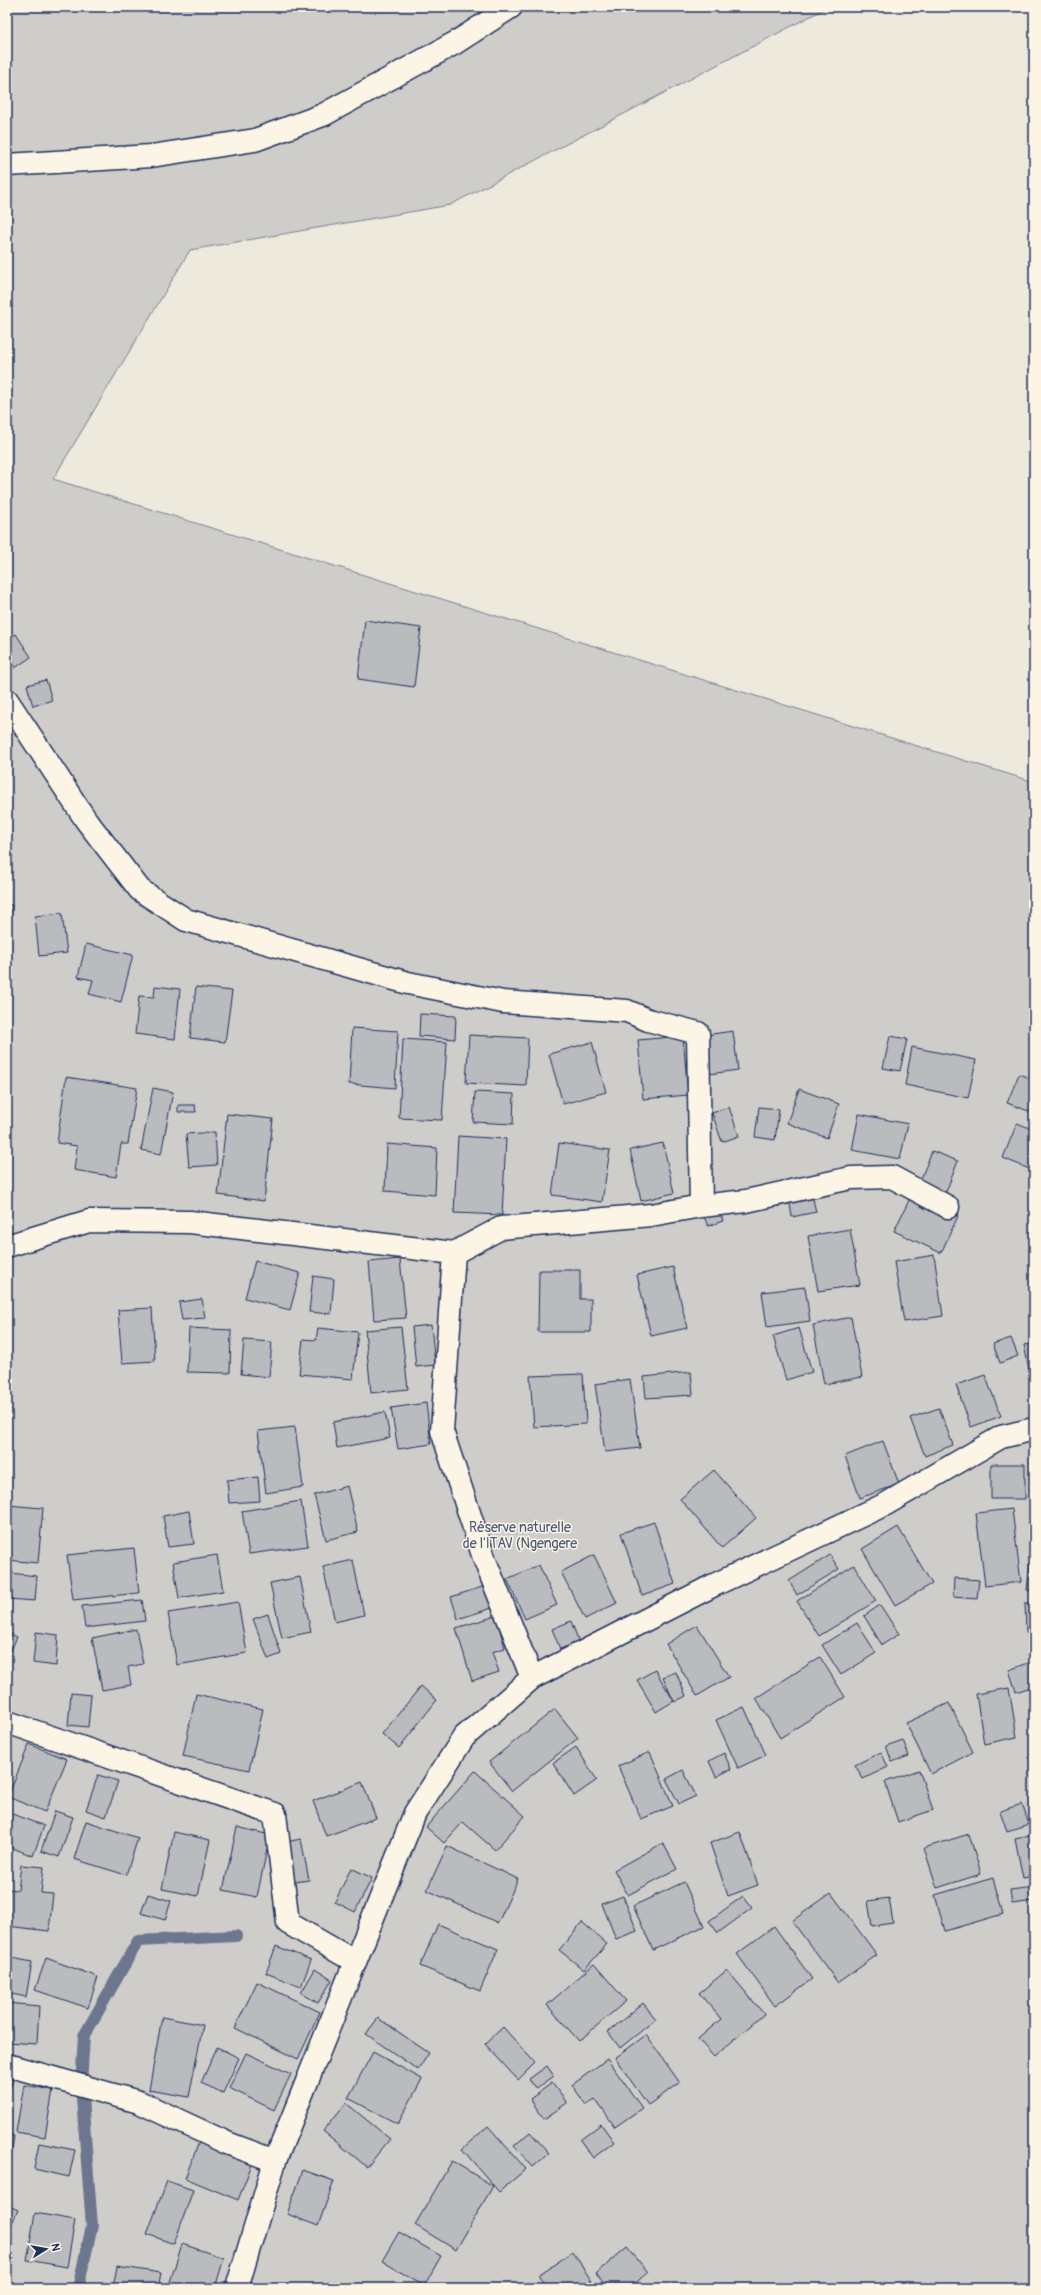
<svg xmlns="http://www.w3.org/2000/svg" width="1041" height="2295" viewBox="0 0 1041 2295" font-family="Pangolin,sans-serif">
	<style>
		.green { fill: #cfcdca; stroke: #757e94 }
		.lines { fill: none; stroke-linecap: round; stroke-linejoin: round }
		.stream { stroke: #6c778f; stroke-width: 12 }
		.building { fill: #babbbe; stroke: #1b2f5e }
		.minor-casing { stroke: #1b2f5e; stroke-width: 25 }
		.minor { stroke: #fcf5e5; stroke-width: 22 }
		.labels { text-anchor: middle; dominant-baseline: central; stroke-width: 3; stroke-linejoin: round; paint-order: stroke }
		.park-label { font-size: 14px; fill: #485679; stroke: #fcf5e5 }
	</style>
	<rect width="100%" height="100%" fill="#eee9dd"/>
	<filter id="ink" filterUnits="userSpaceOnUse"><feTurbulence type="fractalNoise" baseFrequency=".025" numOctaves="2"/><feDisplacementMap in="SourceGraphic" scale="8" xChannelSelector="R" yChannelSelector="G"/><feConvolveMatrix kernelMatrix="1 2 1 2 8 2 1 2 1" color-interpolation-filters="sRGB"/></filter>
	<g filter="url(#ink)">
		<!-- green -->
		<path class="green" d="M7,7H828L450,205L190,250L53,479L1034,782V2288H7Z"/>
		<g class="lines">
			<!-- stream -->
			<path class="stream" d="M78,2288L92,2226L81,2085L84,2036L138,1941L236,1936"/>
		</g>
		<!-- building -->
		<path class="building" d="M365,620L421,628L414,687L358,679Z
			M16,634L31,657L15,668L7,656V639Z
			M46,680L52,700L33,706L27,685Z
			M7,904L12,905L7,936Z
			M62,913L67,953L39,956L35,916Z
			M86,944L133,955L121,1002L89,994L93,980L78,977Z
			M155,986L180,989L175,1039L135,1034L139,996L154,997Z
			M196,987L232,991L225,1042L190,1038Z
			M420,1014L456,1016L455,1039L419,1036Z
			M352,1028L398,1031L395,1088L349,1084Z
			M733,1031L738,1070L709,1074L705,1035Z
			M469,1035L528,1038L526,1086L466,1083Z
			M683,1036L688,1095L643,1099L638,1040Z
			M890,1036L907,1039L900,1071L883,1068Z
			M403,1039L447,1042L442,1120L399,1118Z
			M592,1042L606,1092L563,1104L549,1054Z
			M912,1047L976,1060L968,1098L905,1085Z
			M1019,1074L1034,1080V1113L1007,1103Z
			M66,1077L137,1088L128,1144H121L116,1177L74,1170L77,1146L57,1143Z
			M153,1088L173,1092L161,1154L141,1150Z
			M799,1089L839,1104L827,1138L787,1123Z
			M475,1092L514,1094L513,1124L473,1122Z
			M178,1105H195L196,1112H178Z
			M729,1107L739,1136L722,1142L712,1113Z
			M759,1107L779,1109L775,1140L755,1137Z
			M227,1114L273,1119L264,1201L218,1195Z
			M859,1114L908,1124L900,1159L852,1150Z
			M1017,1123L1034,1130V1171L1003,1158Z
			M215,1132L217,1165L189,1167L186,1134Z
			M458,1136L506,1139L502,1215L454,1213Z
			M559,1143L610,1150L602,1202L552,1195Z
			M663,1143L674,1193L641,1201L630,1150Z
			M387,1144L437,1148L435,1195L385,1191Z
			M932,1151L958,1161L944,1197L918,1186Z
			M913,1192L959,1214L941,1253L894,1231Z
			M812,1195L816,1212L792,1217L789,1199Z
			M718,1206L723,1221L708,1226L702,1212Z
			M850,1229L860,1285L818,1291L808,1236Z
			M934,1255L943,1316L904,1322L894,1262Z
			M400,1259L406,1318L374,1320L369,1262Z
			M255,1261L300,1273L290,1310L245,1298Z
			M673,1267L687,1328L651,1336L637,1275Z
			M539,1270H580V1299H591V1332H538Z
			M313,1276L334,1279L331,1314L309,1312Z
			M805,1287L810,1321L767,1327L762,1292Z
			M202,1299L205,1318L182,1320L179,1302Z
			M152,1308L155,1361L122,1363L118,1310Z
			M851,1317L862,1377L824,1384L813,1325Z
			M431,1325L435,1365L416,1367L412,1327Z
			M401,1327L408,1389L371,1393L365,1330Z
			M189,1328L231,1330L230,1373L187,1372Z
			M318,1328L358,1332L353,1379L299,1374L303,1339L316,1340Z
			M799,1328L812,1372L786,1380L773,1336Z
			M1011,1338L1018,1356L1000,1363L993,1344Z
			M244,1340L272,1342L269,1377L241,1374Z
			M1034,1343V1395L1024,1345Z
			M691,1372L693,1395L646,1398L644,1377Z
			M583,1374L586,1424L534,1427L530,1376Z
			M985,1375L1001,1416L971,1427L956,1385Z
			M630,1379L640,1448L605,1452L595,1384Z
			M426,1403L431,1444L398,1449L391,1408Z
			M939,1408L953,1445L925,1456L910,1418Z
			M385,1412L390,1438L337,1448L333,1422Z
			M295,1427L303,1487L266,1493L258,1431Z
			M883,1441L899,1484L860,1498L845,1456Z
			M991,1464H1025V1499H991Z
			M714,1470L756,1518L722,1548L680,1499Z
			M258,1477L260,1501L229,1503L227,1480Z
			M347,1486L358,1532L326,1540L314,1495Z
			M1031,1488H1034V1516H1030Z
			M301,1501L308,1546L249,1554L242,1511Z
			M7,1505L43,1508L38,1563L7,1560Z
			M1012,1509L1021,1582L985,1586L976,1513Z
			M189,1511L194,1544L168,1547L163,1516Z
			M654,1522L675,1584L642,1596L621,1533Z
			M898,1527L932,1584L895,1605L862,1549Z
			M1033,1538L1034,1539V1591L1027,1590Z
			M134,1548L139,1593L73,1600L67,1555Z
			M217,1555L223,1591L179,1598L173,1562Z
			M594,1555L617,1603L585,1619L561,1572Z
			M830,1555L839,1569L797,1595L789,1581Z
			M353,1560L364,1615L335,1622L323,1567Z
			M539,1565L557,1605L525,1619L507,1579Z
			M854,1565L876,1601L819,1636L797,1601Z
			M10,1573L37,1576L35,1601L7,1599Z
			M300,1577L311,1632L282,1638L270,1583Z
			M954,1578L979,1580L977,1599L953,1597Z
			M485,1586L492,1608L458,1619L451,1597Z
			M142,1600L145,1621L85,1628L82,1606Z
			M238,1602L247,1653L177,1665L168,1613Z
			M1025,1603H1034V1633H1026Z
			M880,1605L899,1634L882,1645L864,1616Z
			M268,1614L281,1654L268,1659L253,1619Z
			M496,1616L505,1648L492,1652L499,1672L472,1681L456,1628Z
			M571,1621L579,1642L560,1649L552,1629Z
			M857,1623L876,1653L841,1675L822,1645Z
			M697,1625L729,1677L697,1696L666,1644Z
			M136,1629L143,1664L128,1667L131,1685L102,1690L92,1638Z
			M7,1632L17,1637L7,1659Z
			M36,1632L58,1635L56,1666L33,1663Z
			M820,1657L845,1697L780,1738L756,1698Z
			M1034,1661V1686L1016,1692L1009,1670Z
			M655,1670L674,1701L656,1712L637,1680Z
			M676,1672L686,1696L674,1702L663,1677Z
			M421,1686L437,1700L399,1748L382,1734Z
			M1009,1688L1017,1737L984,1744L976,1694Z
			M71,1693L91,1695L88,1727L68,1725Z
			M196,1694L263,1709L249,1770L183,1756Z
			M949,1703L973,1752L931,1774L906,1723Z
			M744,1707L766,1755L738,1768L716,1720Z
			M555,1709L578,1738L512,1791L489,1762Z
			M903,1740L909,1756L892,1762L886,1746Z
			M29,1744L67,1759L45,1812L8,1797Z
			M576,1747L597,1780L574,1796L553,1763Z
			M650,1752L673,1806L641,1819L618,1766Z
			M881,1752L888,1767L863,1779L855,1765Z
			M724,1753L731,1769L716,1777L709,1761Z
			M683,1770L696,1796L679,1804L666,1779Z
			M919,1770L933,1810L898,1822L885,1782Z
			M475,1771L525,1816L495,1850L463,1822L444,1843L426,1827Z
			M98,1775L118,1781L106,1817L86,1810Z
			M362,1782L376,1818L326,1836L313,1801Z
			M1022,1804L1029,1824L1007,1831L1000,1811Z
			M55,1811L73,1817L59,1857L41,1851Z
			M7,1812L44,1826L33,1856L7,1846Z
			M86,1821L138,1838L126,1875L74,1859Z
			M237,1827L270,1835L257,1897L223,1890Z
			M174,1832L210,1840L198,1896L162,1889Z
			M740,1832L758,1885L728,1896L710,1843Z
			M969,1834L981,1874L937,1888L924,1848Z
			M1034,1835V1876L1023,1878L1015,1839Z
			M301,1839L309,1880L288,1883L280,1843Z
			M663,1843L677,1869L628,1895L614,1870Z
			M447,1846L518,1879L498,1923L427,1890Z
			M21,1865L44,1867L41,1893L53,1894L49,1931L7,1926V1889L18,1890Z
			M351,1868L372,1878L355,1912L335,1902Z
			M993,1878L1003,1914L945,1931L935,1895Z
			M684,1882L704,1926L653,1950L633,1906Z
			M1034,1887V1901L1012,1904L1010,1890Z
			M831,1893L877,1955L838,1983L792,1921Z
			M148,1894L171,1901L165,1920L141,1913Z
			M623,1896L637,1931L616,1939L602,1904Z
			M743,1896L752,1908L718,1933L709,1921Z
			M889,1898L893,1923L872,1926L868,1901Z
			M582,1922L607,1944L584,1970L559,1950Z
			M438,1924L498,1949L480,1991L420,1966Z
			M774,1926L812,1979L775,2006L737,1954Z
			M276,1946L311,1960L301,1987L266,1973Z
			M7,1957L32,1962L26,1997L7,1993Z
			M46,1958L98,1977L88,2008L35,1990Z
			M594,1964L626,2001L579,2041L547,2005Z
			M315,1969L332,1980L318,2003L301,1993Z
			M727,1970L764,2014L714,2057L698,2039L721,2019L699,1993Z
			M257,1982L320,2012L298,2059L235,2028Z
			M7,2003L39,2006L37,2044L7,2042Z
			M643,2003L656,2019L620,2048L608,2032Z
			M162,2017L203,2025L189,2097L149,2090Z
			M378,2018L429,2053L418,2070L366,2034Z
			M503,2027L535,2063L518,2080L485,2044Z
			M646,2035L680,2083L648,2105L615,2058Z
			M217,2047L239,2058L223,2093L201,2083Z
			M373,2052L422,2079L398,2124L348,2098Z
			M246,2053L291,2074L274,2110L229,2088Z
			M607,2059L642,2108L615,2127L595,2099L586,2105L572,2085Z
			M547,2066L554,2076L536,2089L529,2079Z
			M7,2078L13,2080L7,2099Z
			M552,2083L567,2103L544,2119L530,2099Z
			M24,2085L53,2090L45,2137L16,2132Z
			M346,2103L390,2139L367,2167L323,2131Z
			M601,2124L614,2142L593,2158L580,2140Z
			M488,2126L526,2169L499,2192L462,2149Z
			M530,2132L549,2153L533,2167L514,2146Z
			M7,2134L14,2136L8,2174L7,2173Z
			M201,2137L254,2159L238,2200L185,2178Z
			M39,2143L75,2150L69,2177L34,2169Z
			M452,2161L493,2186L456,2250L415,2225Z
			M303,2170L334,2181L318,2226L287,2214Z
			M167,2181L193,2190L174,2244L147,2234Z
			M7,2205L18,2210L7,2234Z
			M35,2213L75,2220L67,2267L27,2260Z
			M399,2232L441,2256L424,2286L382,2261Z
			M182,2244L224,2258L215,2288H168Z
			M627,2247L648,2272L630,2288H608L596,2274Z
			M573,2252L596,2288H546L538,2275Z
			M117,2266L161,2273L158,2288H113Z"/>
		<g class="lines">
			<!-- minor casing -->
			<g class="minor-casing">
				<path id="minor" d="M7,165L151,156L255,140L323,115L455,43L511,7
					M7,700L86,820L140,890L186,920L408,983L503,1002L627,1011L648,1020L698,1033L701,1206
					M7,1246L89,1221L190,1222L454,1253L501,1228L651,1215L701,1206L746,1201L851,1178L892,1177L948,1207
					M454,1253L442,1431L484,1558L532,1678
					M7,1722L275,1814L288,1923L354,1961
					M7,2065L139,2102L227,2143L275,2161
					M237,2288L275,2161L415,1813L464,1737L532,1678L714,1585L886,1504L1001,1437L1034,1429"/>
			</g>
			<!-- minor -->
			<use href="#minor" class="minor"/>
		</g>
	</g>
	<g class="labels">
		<!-- park labels -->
		<g class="park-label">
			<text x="520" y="1527">Réserve naturelle<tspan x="520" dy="16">de l'ITAV (Ngengere</tspan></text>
		</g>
	</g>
	<!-- margin -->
	<rect width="1041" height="2295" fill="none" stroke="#fcf5e5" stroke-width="24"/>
	<rect x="12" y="12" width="1017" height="2271" fill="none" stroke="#1b2f5e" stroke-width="1.5" filter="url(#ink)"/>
	<!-- north arrow -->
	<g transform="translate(46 2249) rotate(79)" stroke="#fcf5e5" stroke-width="3" paint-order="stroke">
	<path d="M0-3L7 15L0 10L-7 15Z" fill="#1b2f5e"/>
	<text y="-6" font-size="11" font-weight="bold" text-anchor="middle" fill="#1b2f5e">N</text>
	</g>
</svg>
